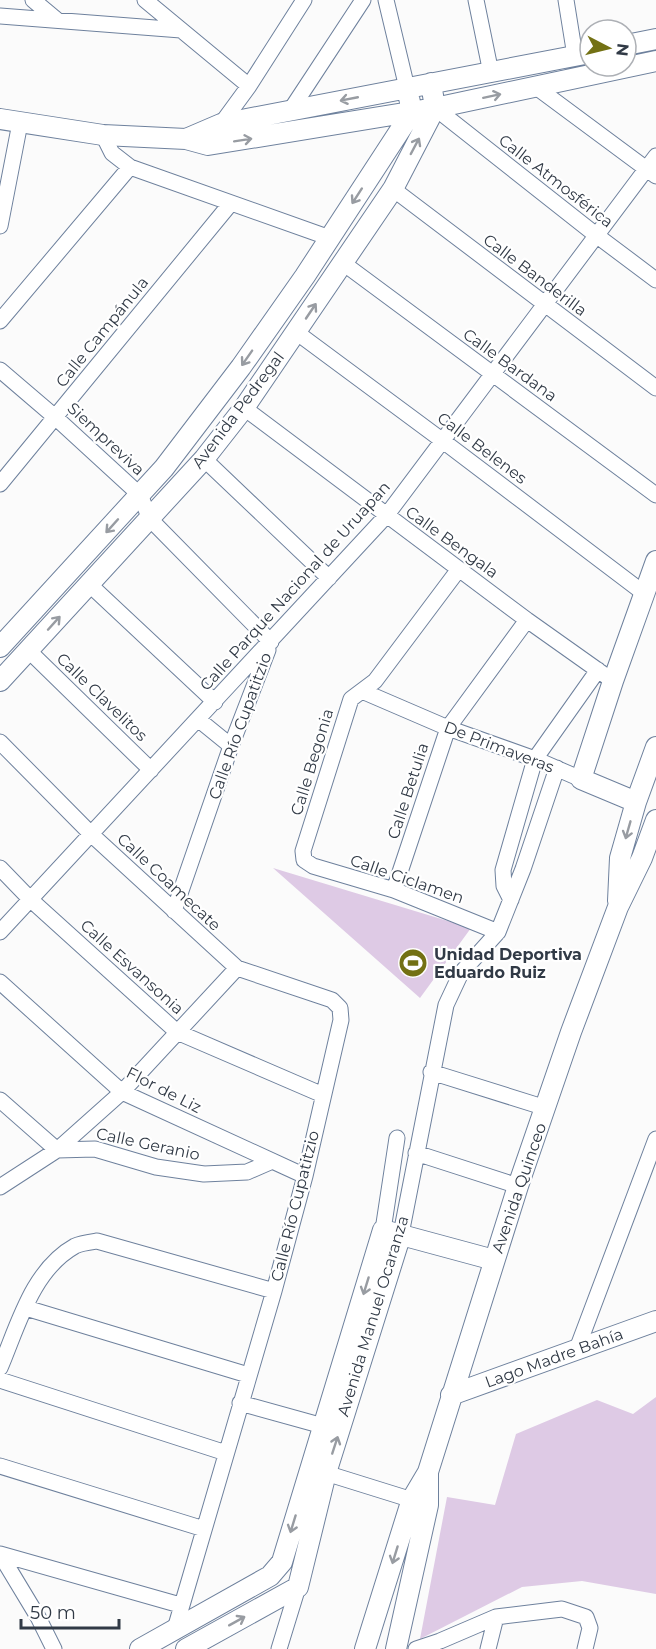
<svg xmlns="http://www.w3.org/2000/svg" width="656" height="1649" viewBox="0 0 656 1649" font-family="Montserrat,sans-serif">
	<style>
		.green { fill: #decae5 }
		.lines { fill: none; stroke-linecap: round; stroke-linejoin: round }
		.minor-casing { stroke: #6e819d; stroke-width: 17 }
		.tertiary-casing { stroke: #6e819d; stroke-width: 22 }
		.minor { stroke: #fff; stroke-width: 15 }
		.tertiary { stroke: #fff; stroke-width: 20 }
		.oneway { stroke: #989ca2 }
		.labels { text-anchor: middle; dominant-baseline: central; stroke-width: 4.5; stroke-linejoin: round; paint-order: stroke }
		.street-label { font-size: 16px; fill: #313a46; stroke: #fff }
		.poi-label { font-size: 16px; font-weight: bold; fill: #313a46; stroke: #fff; text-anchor: start }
	</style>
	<rect width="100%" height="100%" fill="#fbfbfb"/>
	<!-- green -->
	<path class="green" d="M273,868L471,928L420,998Z
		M656,1397V1594L582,1581L522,1587L420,1639L447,1497L495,1505L516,1434L597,1400L633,1414Z"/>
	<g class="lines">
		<!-- minor casing -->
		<g class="minor-casing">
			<path id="minor" d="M33,0L57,20
				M145,0L249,86
				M386,0L407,88
				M476,0L491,73
				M566,0L575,56
				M0,16L181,30
				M536,87L656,176
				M435,108L596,235L656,280
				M290,111L363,0
				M219,127L249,86L304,0
				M103,135L112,153L130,167L330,238
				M393,189L656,388
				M0,226L20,123
				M343,263L656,495
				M0,321L130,167
				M296,332L443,441L645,594
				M0,370L55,417L140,495L150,519L271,642
				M244,408L527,620L613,681
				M204,459L329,578
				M0,484L231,203
				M459,569L375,681L351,699L303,851L304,860L313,866L394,890L498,932
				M89,584L215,702
				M28,650L151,770
				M362,691L448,728L535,759L581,779
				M199,720L231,746
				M0,742L92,835L237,968L332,1000L340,1008L341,1020L305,1176L274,1291L175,1629
				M0,868L31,900L177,1032L323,1095
				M394,890L448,728L527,620
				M511,900L504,886L503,870L535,759L598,670
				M174,911L231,746L268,650
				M0,932L386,516L656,156
				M0,982L122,1092L305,1176
				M431,1072L546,1108
				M0,1100L57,1150L95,1149L156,1167L204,1174L247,1172L270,1162
				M416,1153L518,1186
				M0,1187L57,1150L122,1092L237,968
				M383,1230L397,1138
				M401,1234L446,1005L461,973L498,932L523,869L557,768
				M26,1308L248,1375
				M577,1349L656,1139
				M0,1368C18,1326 32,1270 75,1246C81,1243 90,1242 97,1241L274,1291
				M0,1380L226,1453
				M240,1403L323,1426
				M0,1466L204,1529
				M316,1470L422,1503
				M0,1554L180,1605
				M0,1554L38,1617L54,1649
				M279,1649L298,1587
				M416,1649L440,1641L496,1617L562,1609L586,1617L590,1628L585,1649
				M488,1649L496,1617"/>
		</g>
		<!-- tertiary casing -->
		<g class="tertiary-casing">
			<path id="tertiary" d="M626,45L656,39
				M0,119L103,135L186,139L208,145L435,108L656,61
				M186,139L221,124L590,53
				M0,647L164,468L241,367L305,276L412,112L407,88
				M0,681L204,459L244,408L393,189L435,108L431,83
				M636,802L581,779L613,681L656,561
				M618,901L620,858L636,802L656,747
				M451,1395L656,1321
				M140,1649L270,1576L282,1562L383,1230L494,1260
				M186,1649L298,1587L326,1473L401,1234
				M365,1649L412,1499L428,1472L518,1186L571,1032L618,907L642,858L656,820
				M396,1649L428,1505V1472"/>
		</g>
		<!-- minor -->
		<use href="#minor" class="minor"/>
		<!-- tertiary -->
		<use href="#tertiary" class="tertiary"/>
	</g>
	<!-- one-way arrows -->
	<defs><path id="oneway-shaft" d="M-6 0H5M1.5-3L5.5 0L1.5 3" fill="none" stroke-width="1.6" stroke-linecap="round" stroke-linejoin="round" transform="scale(1.5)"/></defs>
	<g class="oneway">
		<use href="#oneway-shaft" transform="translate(492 96) rotate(-12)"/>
		<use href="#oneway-shaft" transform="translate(349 99) rotate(169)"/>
		<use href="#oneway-shaft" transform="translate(243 140) rotate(-9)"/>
		<use href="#oneway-shaft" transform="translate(415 146) rotate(-62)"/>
		<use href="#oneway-shaft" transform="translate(357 196) rotate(123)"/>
		<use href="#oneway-shaft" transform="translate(311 311) rotate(-56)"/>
		<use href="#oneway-shaft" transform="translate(247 358) rotate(125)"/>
		<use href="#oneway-shaft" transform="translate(112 526) rotate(132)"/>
		<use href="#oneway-shaft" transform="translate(54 623) rotate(-48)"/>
		<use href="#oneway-shaft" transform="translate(628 830) rotate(106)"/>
		<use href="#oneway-shaft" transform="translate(366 1286) rotate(107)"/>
		<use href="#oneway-shaft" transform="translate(335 1445) rotate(-72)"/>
		<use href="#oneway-shaft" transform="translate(293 1524) rotate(107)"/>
		<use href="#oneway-shaft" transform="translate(395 1555) rotate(107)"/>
		<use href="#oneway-shaft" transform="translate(237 1621) rotate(-29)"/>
	</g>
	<!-- icons -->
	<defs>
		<g id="stadium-disc" transform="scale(1.5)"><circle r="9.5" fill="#737114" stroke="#fff"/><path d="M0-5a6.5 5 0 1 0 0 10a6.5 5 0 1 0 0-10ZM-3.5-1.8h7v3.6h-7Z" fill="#fff"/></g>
	</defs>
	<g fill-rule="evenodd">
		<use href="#stadium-disc" x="413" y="963"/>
	</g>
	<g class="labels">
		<!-- street labels -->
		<g class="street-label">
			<text transform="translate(556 181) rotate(38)">Calle Atmosférica</text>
			<text transform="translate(535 275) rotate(37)">Calle Banderilla</text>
			<text transform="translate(102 332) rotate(-51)">Calle Campánula</text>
			<text transform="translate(510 365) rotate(36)">Calle Bardana</text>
			<text transform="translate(238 410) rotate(-53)">Avenida Pedregal</text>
			<text transform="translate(106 439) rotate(43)">Siempreviva</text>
			<text transform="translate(482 448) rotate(37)">Calle Belenes</text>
			<text transform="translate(452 542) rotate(36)">Calle Bengala</text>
			<text transform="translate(295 586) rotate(-48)">Calle Parque Nacional de Uruapan</text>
			<text transform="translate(102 697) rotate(44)">Calle Clavelitos</text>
			<text transform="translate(240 726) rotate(-70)">Calle Río Cupatitzio</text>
			<text transform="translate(499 747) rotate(21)">De Primaveras</text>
			<text transform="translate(312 762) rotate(-73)">Calle Begonia</text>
			<text transform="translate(408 791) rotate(-72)">Calle Betulia</text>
			<text transform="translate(407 879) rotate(19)">Calle Ciclamen</text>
			<text transform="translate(169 882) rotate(43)">Calle Coamecate</text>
			<text transform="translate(132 967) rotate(42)">Calle Esvansonia</text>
			<text transform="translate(164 1090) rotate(27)">Flor de Liz</text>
			<text transform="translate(148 1144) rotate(12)">Calle Geranio</text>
			<text transform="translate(519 1188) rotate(-71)">Avenida Quinceo</text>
			<text transform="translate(295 1206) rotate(-76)">Calle Río Cupatitzio</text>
			<text transform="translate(373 1316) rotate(-73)">Avenida Manuel Ocaranza</text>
			<text transform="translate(554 1358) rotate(-20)">Lago Madre Bahía</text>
		</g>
		<!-- poi labels -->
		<g class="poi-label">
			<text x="434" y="954">Unidad Deportiva<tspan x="434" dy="18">Eduardo Ruiz</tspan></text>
		</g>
	</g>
	<!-- north arrow -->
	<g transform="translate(608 48) rotate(97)"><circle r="28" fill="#ffffff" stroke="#adb0b5" stroke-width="1.5"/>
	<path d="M0-4.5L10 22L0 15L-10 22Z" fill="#737114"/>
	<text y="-9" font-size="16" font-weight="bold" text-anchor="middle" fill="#313a46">N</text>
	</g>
	<!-- scale -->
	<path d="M21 1619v9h98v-9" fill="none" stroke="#313a46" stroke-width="3"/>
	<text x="30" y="1619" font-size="18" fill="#313a46" stroke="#ffffff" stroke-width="4.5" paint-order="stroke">50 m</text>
</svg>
